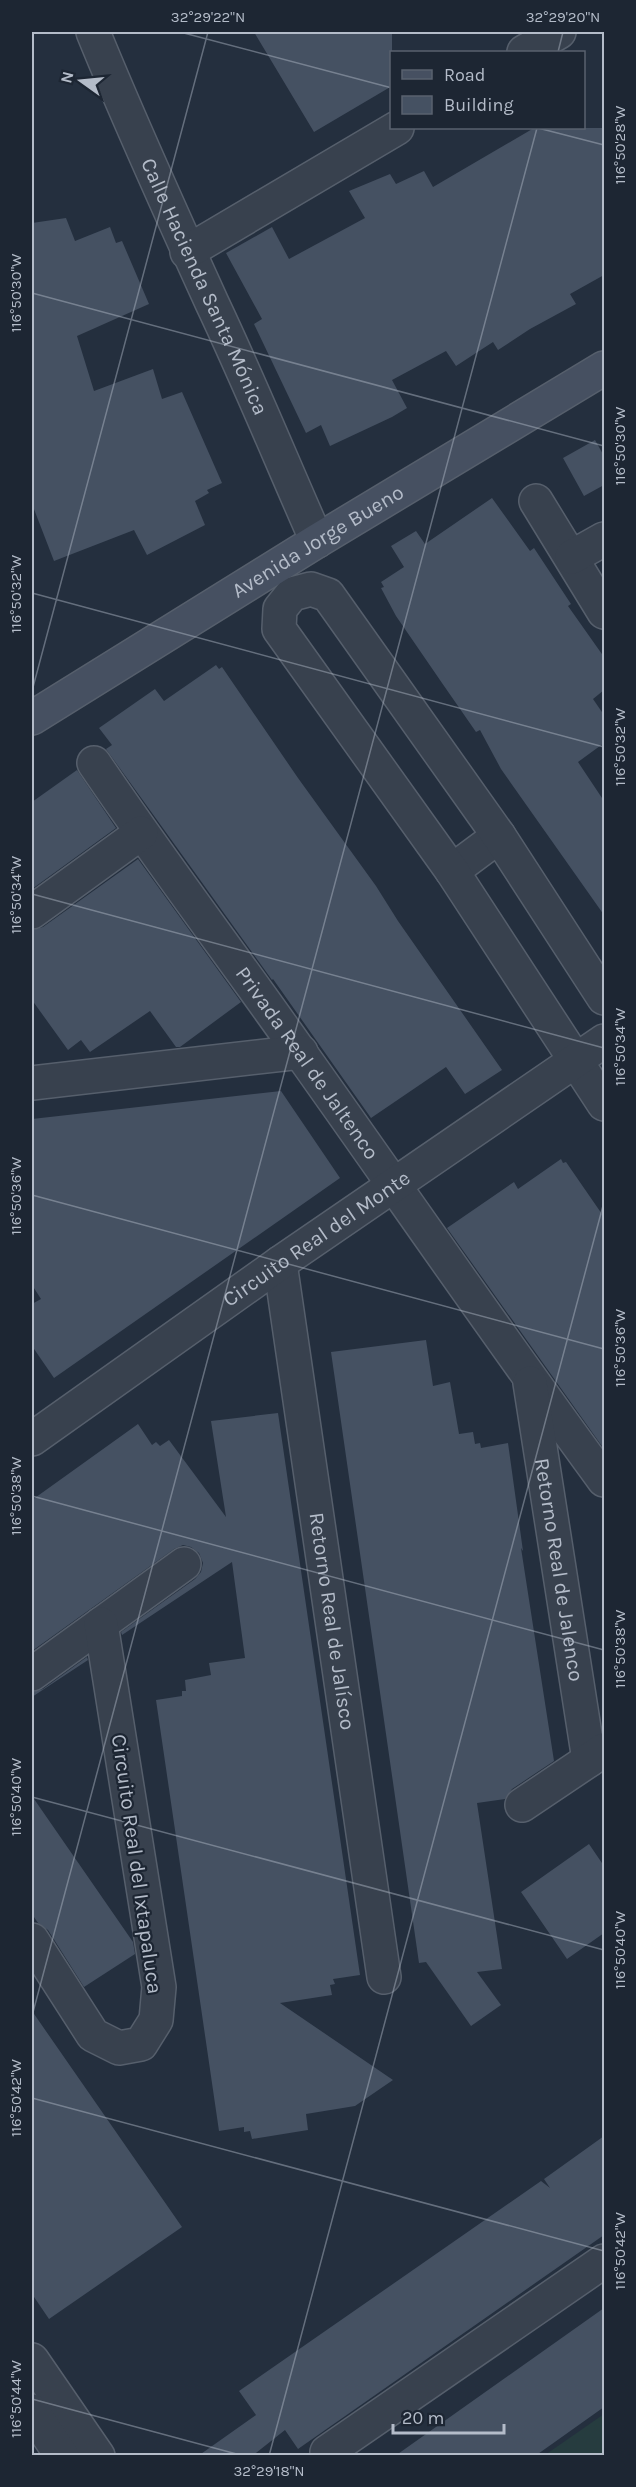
<svg xmlns="http://www.w3.org/2000/svg" width="636" height="2487" viewBox="0 0 636 2487" font-family="Karla,sans-serif">
	<style>
		.green { fill: #263c3f }
		.building { fill: #455162 }
		.lines { fill: none; stroke-linecap: round; stroke-linejoin: round }
		.minor-casing { stroke: #565f6c; stroke-width: 36 }
		.tertiary-casing { stroke: #565f6c; stroke-width: 36 }
		.secondary-casing { stroke: #565f6c; stroke-width: 36 }
		.minor { stroke: #38414e; stroke-width: 33 }
		.tertiary { stroke: #38414e; stroke-width: 33 }
		.secondary { stroke: #465061; stroke-width: 33 }
		.ticks { fill: none; stroke: #b4bcc9; stroke-width: 1.5; stroke-opacity: 0.45 }
		.labels { text-anchor: middle; dominant-baseline: central; stroke-width: 4.5; stroke-linejoin: round; paint-order: stroke }
		.street-label { font-size: 21px; fill: #b4bcc9; stroke: #1d2633 }
		.neatline { fill: none; stroke: #b4bcc9; stroke-width: 2 }
		.ticks-label { font-size: 15px; text-anchor: middle; fill: #b4bcc9 }
	</style>
	<rect width="100%" height="100%" fill="#242f3e"/>
	<!-- green -->
	<path class="green" d="M604,2414V2455H545Z"/>
	<!-- building -->
	<path class="building" d="M254,32H392V86L314,132Z
		M534,128H604V275L570,294L576,304L530,329L498,350L493,342L456,366L446,351L392,380L407,408L392,417L330,446L321,425L306,433L254,324L262,319L226,253L272,227L289,259L365,218L349,191L390,174L396,184L424,171L433,187Z
		M66,218L75,241L110,227L116,243L122,241L149,304L77,336L94,391L153,369L162,399L182,392L222,483L207,490L209,493L195,501L205,525L147,555L134,530L54,561L32,504V223Z
		M595,440L604,456V485L584,496L563,458Z
		M492,498L530,551L534,548L571,604L568,606L604,657V690L593,699L604,715V743L578,762L604,801V915L501,769L480,730L476,732L442,683L396,616L381,588L384,587L381,582L404,567L391,546L416,531L425,544Z
		M216,665L219,669L222,667L298,778L376,886L398,921L502,1070L465,1094L446,1067L371,1118L273,979L272,980L106,749L112,745L99,728L155,689L164,701Z
		M77,770L116,828L32,889V802Z
		M138,859L241,1002L180,1047H176L150,1011L90,1052L81,1040L68,1050L32,1000V930L43,927Z
		M281,1091L340,1178L54,1378L32,1346V1304L41,1299L32,1285V1119Z
		M561,1159L563,1163L566,1162L604,1217V1449L447,1228L514,1182L518,1189Z
		M426,1340L433,1386L450,1382L459,1434L473,1432L475,1444L480,1443L481,1448L508,1443L523,1551L521,1548L554,1761L512,1789L505,1799L477,1803L502,1969L477,1972L501,2005L471,2026L426,1962L419,1963L331,1352Z
		M278,1413L360,1975L333,1979L335,1984L330,1985L332,1995L280,2003L393,2080L355,2106L306,2114L308,2130L252,2139L250,2131L244,2132V2127L219,2131L156,1700L182,1696V1691H186L185,1680L211,1675L209,1663L245,1658L232,1562L122,1635L121,1632L195,1579L201,1572L203,1563L199,1553L191,1547L183,1545L174,1549L32,1651V1500L138,1424L152,1445L156,1442L160,1446L169,1440L226,1517L211,1421Z
		M87,1657L88,1660L32,1697V1692L43,1689Z
		M32,1796L133,1942L135,1954L84,1987L48,1930L38,1923L32,1914Z
		M589,1844L604,1866V1933L567,1959L521,1892Z
		M32,2011L182,2227L49,2319L32,2294Z
		M604,2136V2235L298,2449L285,2430L252,2456H198L256,2415L239,2391L541,2181L550,2188L544,2179Z
		M604,2308V2407L552,2444L535,2456H395Z"/>
	<g class="lines">
		<!-- minor casing -->
		<g class="minor-casing">
			<g id="minor">
				<path id="s1" d="M93,32C130,123 171,213 212,303C249,381 282,462 317,541"/>
				<path d="M524,52L559,32"/>
				<path d="M187,252L397,128"/>
				<path d="M536,501L604,612"/>
				<path d="M572,557L604,539"/>
				<path id="s2" d="M94,763C161,862 233,957 302,1055C403,1197 501,1340 604,1480"/>
				<path d="M452,871L499,836"/>
				<path d="M32,912L141,833"/>
				<path d="M32,1083L301,1052"/>
				<path id="s3" d="M280,1263L384,1977"/>
				<path id="s4" d="M530,1383L589,1760"/>
				<path d="M32,1674L184,1564"/>
				<path d="M522,1805L604,1750"/>
				<path d="M32,1940L93,2035L119,2048L141,2044L156,2020L159,1987L101,1624"/>
				<path d="M327,2452L604,2261"/>
			</g>
		</g>
		<!-- tertiary casing -->
		<g class="tertiary-casing">
			<g id="tertiary">
				<path d="M604,998L499,836L328,595L311,589L292,594L280,609L279,629L452,871L604,1104"/>
				<path id="s5" d="M32,1439L280,1263L604,1041"/>
				<path d="M32,2360L98,2456"/>
				<path d="M32,2411L62,2456"/>
			</g>
		</g>
		<!-- secondary casing -->
		<g class="secondary-casing">
			<g id="secondary">
				<path id="s6" d="M32,718L317,541L604,368"/>
			</g>
		</g>
		<!-- minor -->
		<use href="#minor" class="minor"/>
		<!-- tertiary -->
		<use href="#tertiary" class="tertiary"/>
		<!-- secondary -->
		<use href="#secondary" class="secondary"/>
	</g>
	<!-- ticks -->
	<path class="ticks" d="M180,32L392,88M558,52L563,32M538,128L604,145M32,293L604,446M32,593L604,747M32,691L208,32M32,894L604,1048M32,1195L604,1349M32,1496L604,1650M32,1797L604,1950M32,2016L537,128M32,2098L604,2251M32,2399L244,2456M269,2456L604,1202"/>
	<g class="labels">
		<!-- street labels -->
		<g class="street-label">
			<text stroke="none"><textPath href="#s1" startOffset="278">Calle Hacienda Santa Mónica</textPath></text>
			<text stroke="none"><textPath href="#s6" startOffset="336">Avenida Jorge Bueno</textPath></text>
			<text stroke="none"><textPath href="#s2" startOffset="368">Privada Real de Jaltenco</textPath></text>
			<text stroke="none"><textPath href="#s5" startOffset="348">Circuito Real del Monte</textPath></text>
			<text stroke="none"><textPath href="#s4" startOffset="189">Retorno Real de Jalenco</textPath></text>
			<text stroke="none"><textPath href="#s3" startOffset="362">Retorno Real de Jalísco</textPath></text>
			<text transform="translate(137 1864) rotate(82)">Circuito Real del Ixtapaluca</text>
		</g>
	</g>
	<!-- border -->
	<rect width="636" height="2487" fill="none" stroke="#1d2633" stroke-width="66"/>
	<!-- legend -->
	<rect x="390" y="51" width="195" height="78" fill="#1d2633" stroke="#59626f" stroke-width="1.5"/>
	<rect x="402" y="70" width="30" height="9" fill="#465061" stroke="#59626f" stroke-width="1.5"/>
	<text x="444" y="81" font-size="18" fill="#b4bcc9">Road</text>
	<rect x="402" y="96" width="30" height="18" fill="#455162" stroke="#59626f" stroke-width="1.5"/>
	<text x="444" y="111" font-size="18" fill="#b4bcc9">Building</text>
	<!-- north arrow -->
	<g transform="translate(81 81) rotate(285)" stroke="#1d2633" stroke-width="4.5" paint-order="stroke">
	<path d="M0-4.5L10 22L0 15L-10 22Z" fill="#b4bcc9"/>
	<text y="-9" font-size="16" font-weight="bold" text-anchor="middle" fill="#b4bcc9">N</text>
	</g>
	<!-- scale -->
	<path d="M393 2424v9h111v-9" fill="none" stroke="#b4bcc9" stroke-width="3"/>
	<text x="402" y="2424" font-size="18" fill="#b4bcc9" stroke="#1d2633" stroke-width="4.5" paint-order="stroke">20 m</text>
	<rect x="33" y="33" width="570" height="2421" class="neatline"/>
	<g class="ticks-label">
		<text x="208" y="22">32°29'22"N</text>
		<text x="563" y="22">32°29'20"N</text>
		<text transform="translate(620 145) rotate(-90)" y="5">116°50'28"W</text>
		<text transform="translate(16 293) rotate(-90)" y="5">116°50'30"W</text>
		<text transform="translate(620 446) rotate(-90)" y="5">116°50'30"W</text>
		<text transform="translate(16 594) rotate(-90)" y="5">116°50'32"W</text>
		<text transform="translate(620 747) rotate(-90)" y="5">116°50'32"W</text>
		<text transform="translate(16 895) rotate(-90)" y="5">116°50'34"W</text>
		<text transform="translate(620 1047) rotate(-90)" y="5">116°50'34"W</text>
		<text transform="translate(16 1196) rotate(-90)" y="5">116°50'36"W</text>
		<text transform="translate(620 1348) rotate(-90)" y="5">116°50'36"W</text>
		<text transform="translate(16 1496) rotate(-90)" y="5">116°50'38"W</text>
		<text transform="translate(620 1649) rotate(-90)" y="5">116°50'38"W</text>
		<text transform="translate(16 1797) rotate(-90)" y="5">116°50'40"W</text>
		<text transform="translate(620 1950) rotate(-90)" y="5">116°50'40"W</text>
		<text transform="translate(16 2098) rotate(-90)" y="5">116°50'42"W</text>
		<text transform="translate(620 2251) rotate(-90)" y="5">116°50'42"W</text>
		<text transform="translate(16 2399) rotate(-90)" y="5">116°50'44"W</text>
		<text x="269" y="2476">32°29'18"N</text>
	</g>
</svg>
